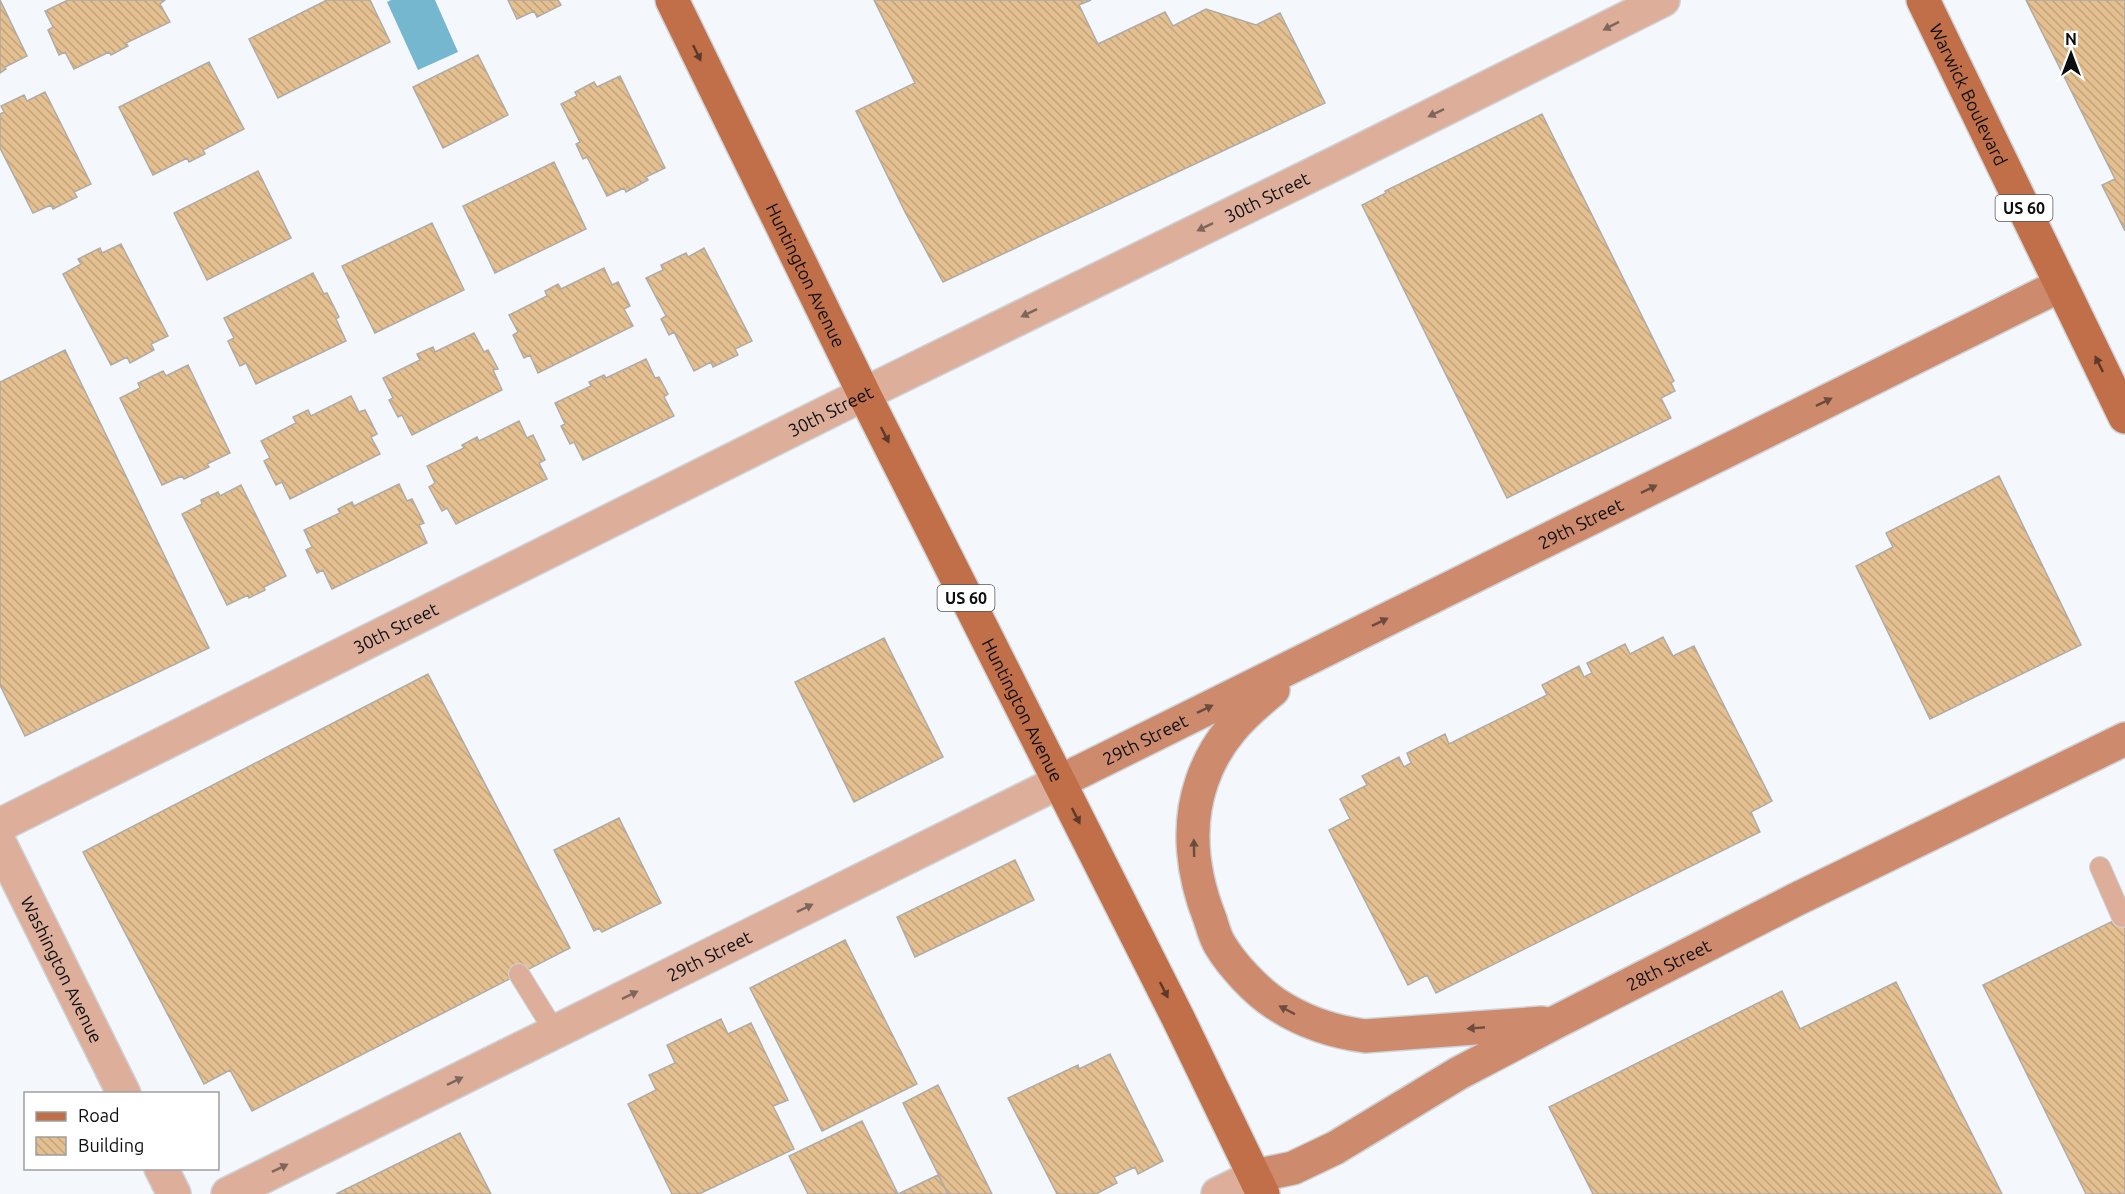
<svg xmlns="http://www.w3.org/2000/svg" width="2125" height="1194" viewBox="0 0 2125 1194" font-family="Ubuntu,sans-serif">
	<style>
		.water { fill: #74b7ce }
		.building { fill: url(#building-back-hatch); stroke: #afaba7; stroke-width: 1.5 }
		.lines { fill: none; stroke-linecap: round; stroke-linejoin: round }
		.service-casing { stroke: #cfd2d6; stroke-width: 22 }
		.minor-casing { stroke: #cfd2d6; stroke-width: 36 }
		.tertiary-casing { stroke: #cfd2d6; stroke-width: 36 }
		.secondary-casing { stroke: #cfd2d6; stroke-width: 36 }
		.primary-casing { stroke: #cfd2d6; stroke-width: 36 }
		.service { stroke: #ddaf9b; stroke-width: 20 }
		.minor { stroke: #ddaf9b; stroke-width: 33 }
		.tertiary { stroke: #ddaf9b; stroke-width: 33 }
		.secondary { stroke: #cd8a6c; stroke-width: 33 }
		.primary { stroke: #c06f49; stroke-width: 33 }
		.oneway { fill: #7f665c }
		.oneway2 { fill: #5d3929 }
		.oneway3 { fill: #6c4c3e }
		.labels { text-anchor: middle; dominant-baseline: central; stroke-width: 6; stroke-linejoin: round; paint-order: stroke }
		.shield { fill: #fff; stroke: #555657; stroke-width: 1.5 }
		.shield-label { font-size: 16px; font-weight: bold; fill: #0c0d0f }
		.street-label { font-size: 18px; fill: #0c0d0f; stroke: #fff }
	</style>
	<defs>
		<pattern id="building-back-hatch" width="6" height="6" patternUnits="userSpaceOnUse" patternTransform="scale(1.5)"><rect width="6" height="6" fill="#e4bf90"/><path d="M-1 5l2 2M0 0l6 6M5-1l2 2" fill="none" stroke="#c2a37b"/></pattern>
	</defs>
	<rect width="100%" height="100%" fill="#f4f8fc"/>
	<!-- water -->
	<path class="water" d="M391,0H435L458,52L418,70L387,2Z"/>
	<!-- building -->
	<path class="building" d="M0,0L27,56L5,67L6,69L0,73Z
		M68,0H165L160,4L170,22L126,43L128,46L111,55L109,52L74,69L65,52L59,55L48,30L53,27L45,11Z
		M327,0H370L390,42L278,98L249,39Z
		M508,0H558L561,5L537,17L534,11L517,19Z
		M874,0H1091L1079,5L1098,44L1165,12L1173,26L1206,9L1256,25L1280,13L1325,103L943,282L905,212L856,111L915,83Z
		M2026,0H2125V231L2102,185L2115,179Z
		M478,55L508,115L443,148L413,87Z
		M209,62L244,129L203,150L205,154L189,162L187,158L153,175L119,107Z
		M620,76L665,168L646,177L648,180L626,192L624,188L607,196L587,157L583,159L576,144L580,142L561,104L577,96L575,92L594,82L597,87Z
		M45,92L91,184L74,192L77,197L53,209L51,205L33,213L0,148V114L4,112L1,106L24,95L27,101Z
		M1542,114L1674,381L1671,383L1675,391L1661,398L1671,418L1507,498L1362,205L1386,193L1385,191Z
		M554,162L586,229L495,273L463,206Z
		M258,171L291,238L207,280L174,213Z
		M432,223L464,290L375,333L342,266Z
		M121,244L168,336L151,344L154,350L130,363L127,357L111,365L63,274L81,264L78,259L100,248L102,253Z
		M704,248L752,341L735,349L738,355L713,367L711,362L694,371L674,332L669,335L661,319L666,316L646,278L663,270L661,265L686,253L688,257Z
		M604,268L612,285L618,282L630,306L624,309L633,326L538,373L530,355L524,358L513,335L518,332L509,315L547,296L545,291L558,284L561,289Z
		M313,273L324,294L327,293L339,317L336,319L346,341L256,384L246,363L240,366L228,341L234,338L224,318Z
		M474,333L484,352L488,350L498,369L493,370L502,390L412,435L402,415L398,417L389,400L393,398L383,378L420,360L417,354L433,347L435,352Z
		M65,350L209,648L25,736L0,685V382Z
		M646,359L655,378L659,377L668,394L664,397L674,416L583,460L574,442L570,444L561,426L565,424L555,403L591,386L589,382L604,375L606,378Z
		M188,365L230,453L207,464L209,467L184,479L182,476L162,485L120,398L140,388L138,383L163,371L166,376Z
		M351,396L359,412L365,410L377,434L371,437L380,454L290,499L282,482L276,485L264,461L270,458L261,441L296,423L293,417L308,410L311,416Z
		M519,421L527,438L533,435L545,460L539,463L547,479L456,524L447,508L442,511L429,487L435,483L427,466L464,448L462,445L477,437L479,441Z
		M1999,476L2081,645L1930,719L1856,566L1893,547L1886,533Z
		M399,484L407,501L412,499L424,523L419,525L427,543L332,589L323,570L317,573L306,550L312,547L304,530L340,513L338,509L352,502L354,506Z
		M241,485L286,576L264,587L265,590L249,598L248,595L227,605L182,514L202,504L201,500L218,492L220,496Z
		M1663,637L1673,656L1694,646L1751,759L1772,801L1751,812L1760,832L1436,993L1427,975L1408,985L1329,830L1350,819L1340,799L1367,785L1362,776L1399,757L1404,767L1411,763L1407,753L1445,734L1449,744L1547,695L1542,685L1579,666L1584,677L1592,673L1587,663L1625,644L1630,654Z
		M884,638L943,757L854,802L795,682Z
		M428,674L570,948L252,1111L230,1070L204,1084L83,852Z
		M619,818L661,903L602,932L599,928L594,931L554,850Z
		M1015,860L1034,900L915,957L897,917Z
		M2125,915V1194H2086L1983,985Z
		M845,940L917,1084L822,1131L750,988Z
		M1896,982L2002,1194H1593L1549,1107L1782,991L1800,1029Z
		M721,1019L728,1034L751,1023L788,1100L773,1106L794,1149L699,1194H672L628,1104L656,1090L649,1075L675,1063L667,1045Z
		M1110,1054L1163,1161L1138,1174L1135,1167L1114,1177L1117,1183L1096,1194H1057L1008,1098L1078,1065L1079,1069Z
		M938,1085L992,1194H948L903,1103Z
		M862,1121L898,1194H808L789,1156Z
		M460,1133L491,1194H336Z
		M938,1175L948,1194H898Z"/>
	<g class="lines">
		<!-- service casing -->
		<g class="service-casing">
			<path id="service" d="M2100,867L2122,917
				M519,974L555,1032"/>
		</g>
		<!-- minor casing -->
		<g class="minor-casing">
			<g id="minor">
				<path id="s1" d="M0,825L864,394L1340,161L1663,0"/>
				<path id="s2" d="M228,1194L1059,782"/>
			</g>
		</g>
		<!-- tertiary casing -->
		<g class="tertiary-casing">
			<g id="tertiary">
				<path id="s3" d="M0,844L124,1094"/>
				<path d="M161,1168L174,1194"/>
				<path d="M1218,1194L1255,1176"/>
			</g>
		</g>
		<!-- secondary casing -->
		<g class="secondary-casing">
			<g id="secondary">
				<path d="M1273,690C1241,716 1216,740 1202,781C1186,827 1193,876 1210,919C1213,928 1215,937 1220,945C1232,965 1256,991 1276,1004C1302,1021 1334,1032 1365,1036L1542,1023"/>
				<path id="s4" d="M1059,782L2061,285"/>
				<path id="s5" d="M1255,1176L1293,1168L1335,1148L1459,1073L1556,1022L1795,900L2125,739"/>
			</g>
		</g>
		<!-- primary casing -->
		<g class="primary-casing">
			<g id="primary">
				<path id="s6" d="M672,0L864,394L1179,1020L1263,1194"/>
				<path id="s7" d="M1923,0L2125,417"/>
			</g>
		</g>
		<!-- service -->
		<use href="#service" class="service"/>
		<!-- minor -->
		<use href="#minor" class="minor"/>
		<!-- tertiary -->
		<use href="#tertiary" class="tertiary"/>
		<!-- secondary -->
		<use href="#secondary" class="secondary"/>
		<!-- primary -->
		<use href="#primary" class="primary"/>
	</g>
	<!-- one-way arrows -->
	<defs><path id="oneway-solid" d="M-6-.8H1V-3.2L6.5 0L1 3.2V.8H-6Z" transform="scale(1.5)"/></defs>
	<g class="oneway">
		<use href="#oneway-solid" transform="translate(1611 26) rotate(153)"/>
		<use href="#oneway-solid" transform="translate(1436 113) rotate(154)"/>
		<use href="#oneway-solid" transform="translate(1205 227) rotate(154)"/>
		<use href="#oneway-solid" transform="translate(1029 313) rotate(154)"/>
		<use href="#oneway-solid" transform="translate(805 908) rotate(-26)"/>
		<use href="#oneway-solid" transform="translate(630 995) rotate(-26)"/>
		<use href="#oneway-solid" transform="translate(455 1081) rotate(-26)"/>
		<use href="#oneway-solid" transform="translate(280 1168) rotate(-26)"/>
	</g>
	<g class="oneway2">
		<use href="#oneway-solid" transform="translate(697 53) rotate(64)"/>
		<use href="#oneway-solid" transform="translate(2099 364) rotate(-116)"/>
		<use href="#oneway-solid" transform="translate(885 435) rotate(63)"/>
		<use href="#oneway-solid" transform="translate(1076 816) rotate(63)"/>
		<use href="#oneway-solid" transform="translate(1164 990) rotate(63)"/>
	</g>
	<g class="oneway3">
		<use href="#oneway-solid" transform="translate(1824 402) rotate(-26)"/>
		<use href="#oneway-solid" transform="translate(1649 489) rotate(-26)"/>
		<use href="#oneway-solid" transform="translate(1380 622) rotate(-26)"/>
		<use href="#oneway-solid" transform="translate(1205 709) rotate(-26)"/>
		<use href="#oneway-solid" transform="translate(1194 848) rotate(-91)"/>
		<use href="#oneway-solid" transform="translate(1287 1010) rotate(-152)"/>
		<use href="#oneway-solid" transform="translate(1476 1028) rotate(176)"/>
	</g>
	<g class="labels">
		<!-- shield labels -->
		<g class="shield">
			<rect x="1995.5" y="195" width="57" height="26" rx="4.5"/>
			<rect x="937.5" y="585" width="57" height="26" rx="4.5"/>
		</g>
		<g class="shield-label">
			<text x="2024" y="208">US 60</text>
			<text x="966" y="598">US 60</text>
		</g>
		<!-- street labels -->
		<g class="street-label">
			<text stroke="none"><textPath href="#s7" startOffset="105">Warwick Boulevard</textPath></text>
			<text stroke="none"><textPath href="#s1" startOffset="1414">30th Street</textPath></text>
			<text stroke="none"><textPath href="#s6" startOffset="306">Huntington Avenue</textPath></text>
			<text stroke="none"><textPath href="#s1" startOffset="928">30th Street</textPath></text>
			<text stroke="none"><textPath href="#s4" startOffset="582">29th Street</textPath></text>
			<text stroke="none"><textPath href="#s1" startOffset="442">30th Street</textPath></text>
			<text stroke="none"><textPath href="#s6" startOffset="792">Huntington Avenue</textPath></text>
			<text stroke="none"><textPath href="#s4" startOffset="96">29th Street</textPath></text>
			<text stroke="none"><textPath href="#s2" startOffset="537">29th Street</textPath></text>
			<text stroke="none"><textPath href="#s5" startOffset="466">28th Street</textPath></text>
			<text stroke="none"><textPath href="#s3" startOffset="140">Washington Avenue</textPath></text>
		</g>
	</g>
	<!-- legend -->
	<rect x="24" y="1092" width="195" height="78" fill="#ffffff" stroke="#9e9e9f" stroke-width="1.5"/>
	<rect x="36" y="1112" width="30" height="9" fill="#c06f49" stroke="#9e9e9f" stroke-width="1.5"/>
	<text x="78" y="1122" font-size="18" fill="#0c0d0f">Road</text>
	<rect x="36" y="1137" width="30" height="18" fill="url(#building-back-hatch)" stroke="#9e9e9f" stroke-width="1.5"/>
	<text x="78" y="1152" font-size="18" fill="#0c0d0f">Building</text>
	<!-- north arrow -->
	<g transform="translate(2071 54)" stroke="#ffffff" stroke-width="4.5" paint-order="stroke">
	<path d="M0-4.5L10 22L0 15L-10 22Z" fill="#0c0d0f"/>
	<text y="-9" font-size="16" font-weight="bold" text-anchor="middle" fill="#0c0d0f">N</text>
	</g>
</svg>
